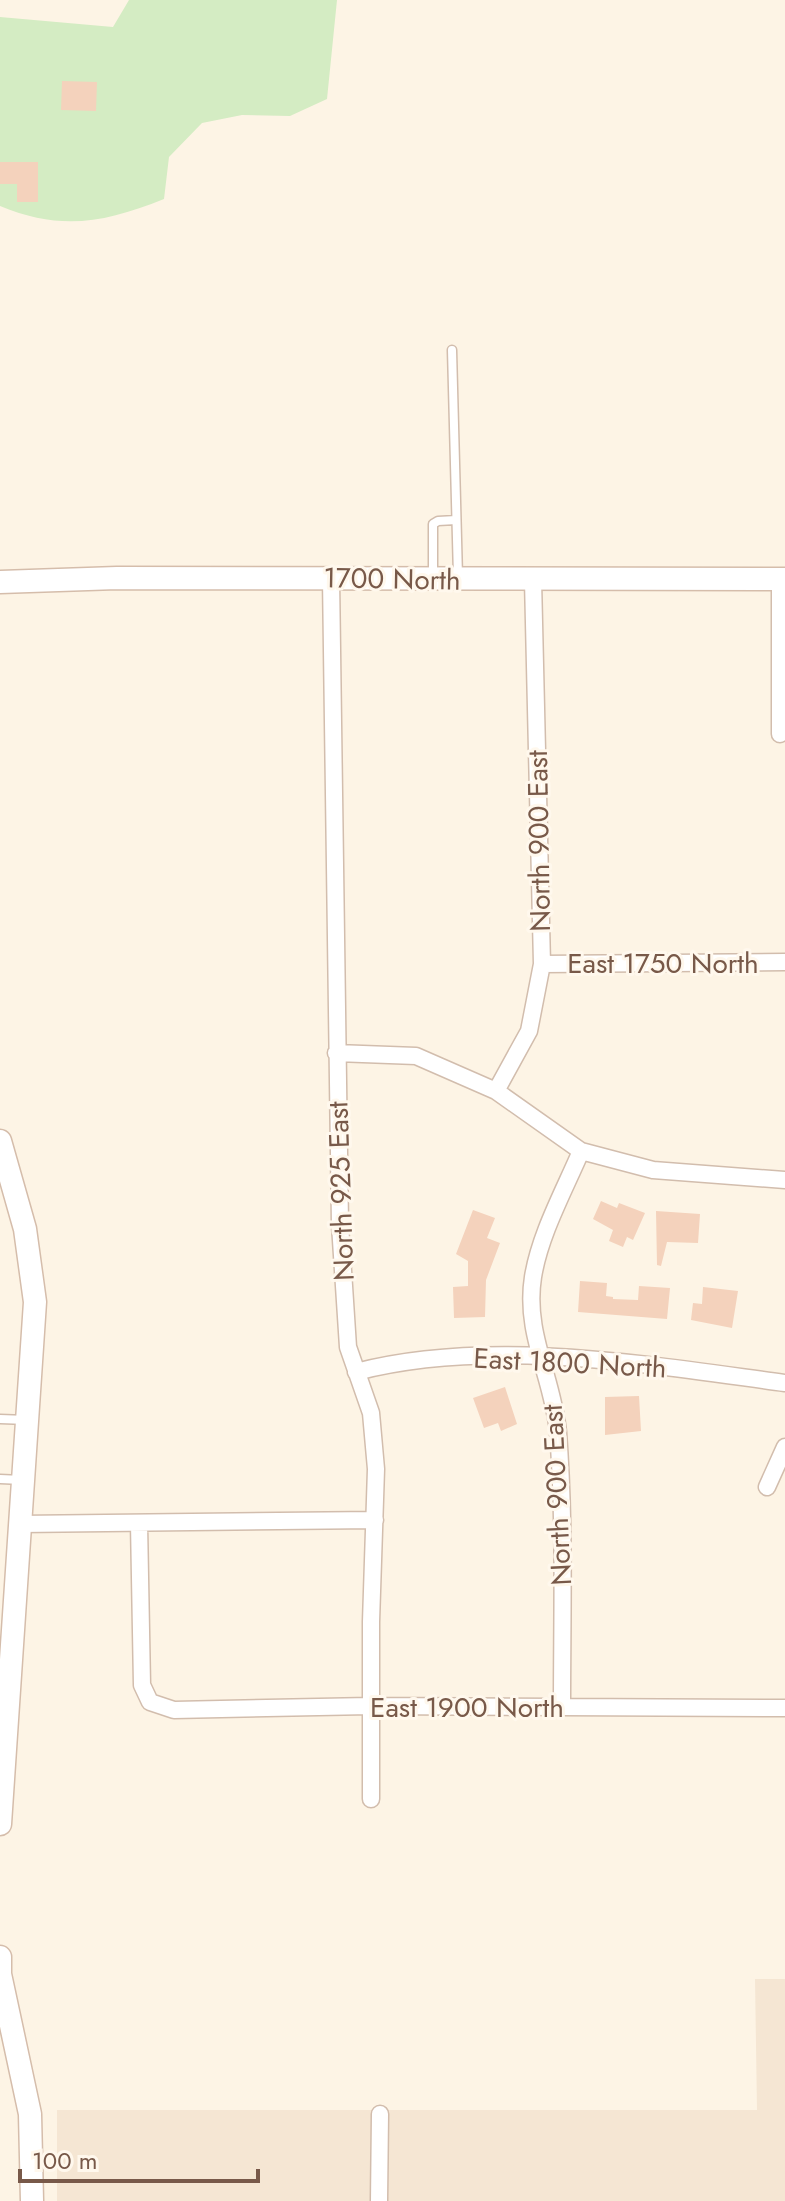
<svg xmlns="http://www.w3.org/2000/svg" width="785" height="2201" viewBox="0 0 785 2201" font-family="Jost,sans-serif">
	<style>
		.residential { fill: #f5e6d3 }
		.green { fill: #d4ecc3 }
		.building { fill: #f4d2bc }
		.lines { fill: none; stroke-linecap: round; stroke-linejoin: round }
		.lane-casing { stroke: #d2bdad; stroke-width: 11 }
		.street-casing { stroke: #d2bdad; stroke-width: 19 }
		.secondary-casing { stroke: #d5bdab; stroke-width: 25 }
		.lane { stroke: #fff; stroke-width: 8 }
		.street { stroke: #fff; stroke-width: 16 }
		.secondary { stroke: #fff; stroke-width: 22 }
		.labels { text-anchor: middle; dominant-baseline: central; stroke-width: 6; stroke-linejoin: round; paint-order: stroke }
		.street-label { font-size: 28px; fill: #785949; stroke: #fff8ed }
	</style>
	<rect width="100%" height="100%" fill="#fdf4e5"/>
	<!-- residential -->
	<path class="residential" d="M755,1979H785V2201H57V2110H757Z"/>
	<!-- green -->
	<path class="green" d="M129,0H337L327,99L290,116L242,115L202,123L169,157L164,199C104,223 61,231 0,206V17L113,27Z"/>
	<!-- building -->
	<path class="building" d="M62,81L97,82L96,111L61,110Z
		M0,162H38V202H17V184H0Z
		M601,1201L617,1208L619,1203L645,1213L633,1240L627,1237L623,1247L609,1241L613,1230L593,1219Z
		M473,1210L495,1218L487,1238L500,1243L486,1280L485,1317L454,1318L453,1287L468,1286V1261L456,1254Z
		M656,1211L700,1214L698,1243L667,1242L661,1266L657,1265Z
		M580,1281L607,1283L606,1296L613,1297V1299L638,1300L639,1286L670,1288L667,1319L578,1312Z
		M703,1287L738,1291L732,1328L691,1320L693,1303L702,1304Z
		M505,1387L517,1424L501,1431L498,1423L484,1428L473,1398Z
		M639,1396L641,1431L605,1435V1397Z"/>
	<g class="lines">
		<!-- lane casing -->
		<g class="lane-casing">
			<path id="lane" d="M452,350L458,577
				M433,578V524L438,521L456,520
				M0,1419L27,1420
				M0,1479L22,1480"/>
		</g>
		<!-- street casing -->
		<g class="street-casing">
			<path id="street" d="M331,578L340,1225L348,1347L371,1413L376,1469L371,1622V1799
				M780,579V734
				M542,964L785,962
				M336,1053L416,1056L496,1091L581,1151L653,1170L785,1180
				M496,1091L529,1031L542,964L533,580
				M356,1372C490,1337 650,1365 785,1383
				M767,1487L785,1447
				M139,1523L142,1685L150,1702L174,1710L370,1706L785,1708
				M20,1524L375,1520
				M562,1707C562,1615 565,1523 558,1432C553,1378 524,1333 533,1277C540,1234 564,1191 581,1151
				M379,2201L380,2114"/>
		</g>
		<!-- secondary casing -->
		<g class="secondary-casing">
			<path id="secondary" d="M0,582L117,578L785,579
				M0,1141L25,1229L35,1302L0,1824
				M0,1957V1974L30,2114L32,2201"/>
		</g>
		<!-- lane -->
		<use href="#lane" class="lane"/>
		<!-- street -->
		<use href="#street" class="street"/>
		<!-- secondary -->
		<use href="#secondary" class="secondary"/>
	</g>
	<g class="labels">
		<!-- street labels -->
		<g class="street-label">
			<text transform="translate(392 579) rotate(1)">1700 North</text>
			<text transform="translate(539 841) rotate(-91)">North 900 East</text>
			<text x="663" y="963">East 1750 North</text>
			<text transform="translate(341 1191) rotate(-92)">North 925 East</text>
			<text transform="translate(570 1363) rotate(3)">East 1800 North</text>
			<text transform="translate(557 1495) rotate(-93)">North 900 East</text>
			<text x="467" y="1707">East 1900 North</text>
		</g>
	</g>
	<!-- scale -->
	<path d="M20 2169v12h238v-12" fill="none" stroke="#785949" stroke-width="4"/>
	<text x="32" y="2169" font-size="24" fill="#785949" stroke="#fff8ed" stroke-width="6" paint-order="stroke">100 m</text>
</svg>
